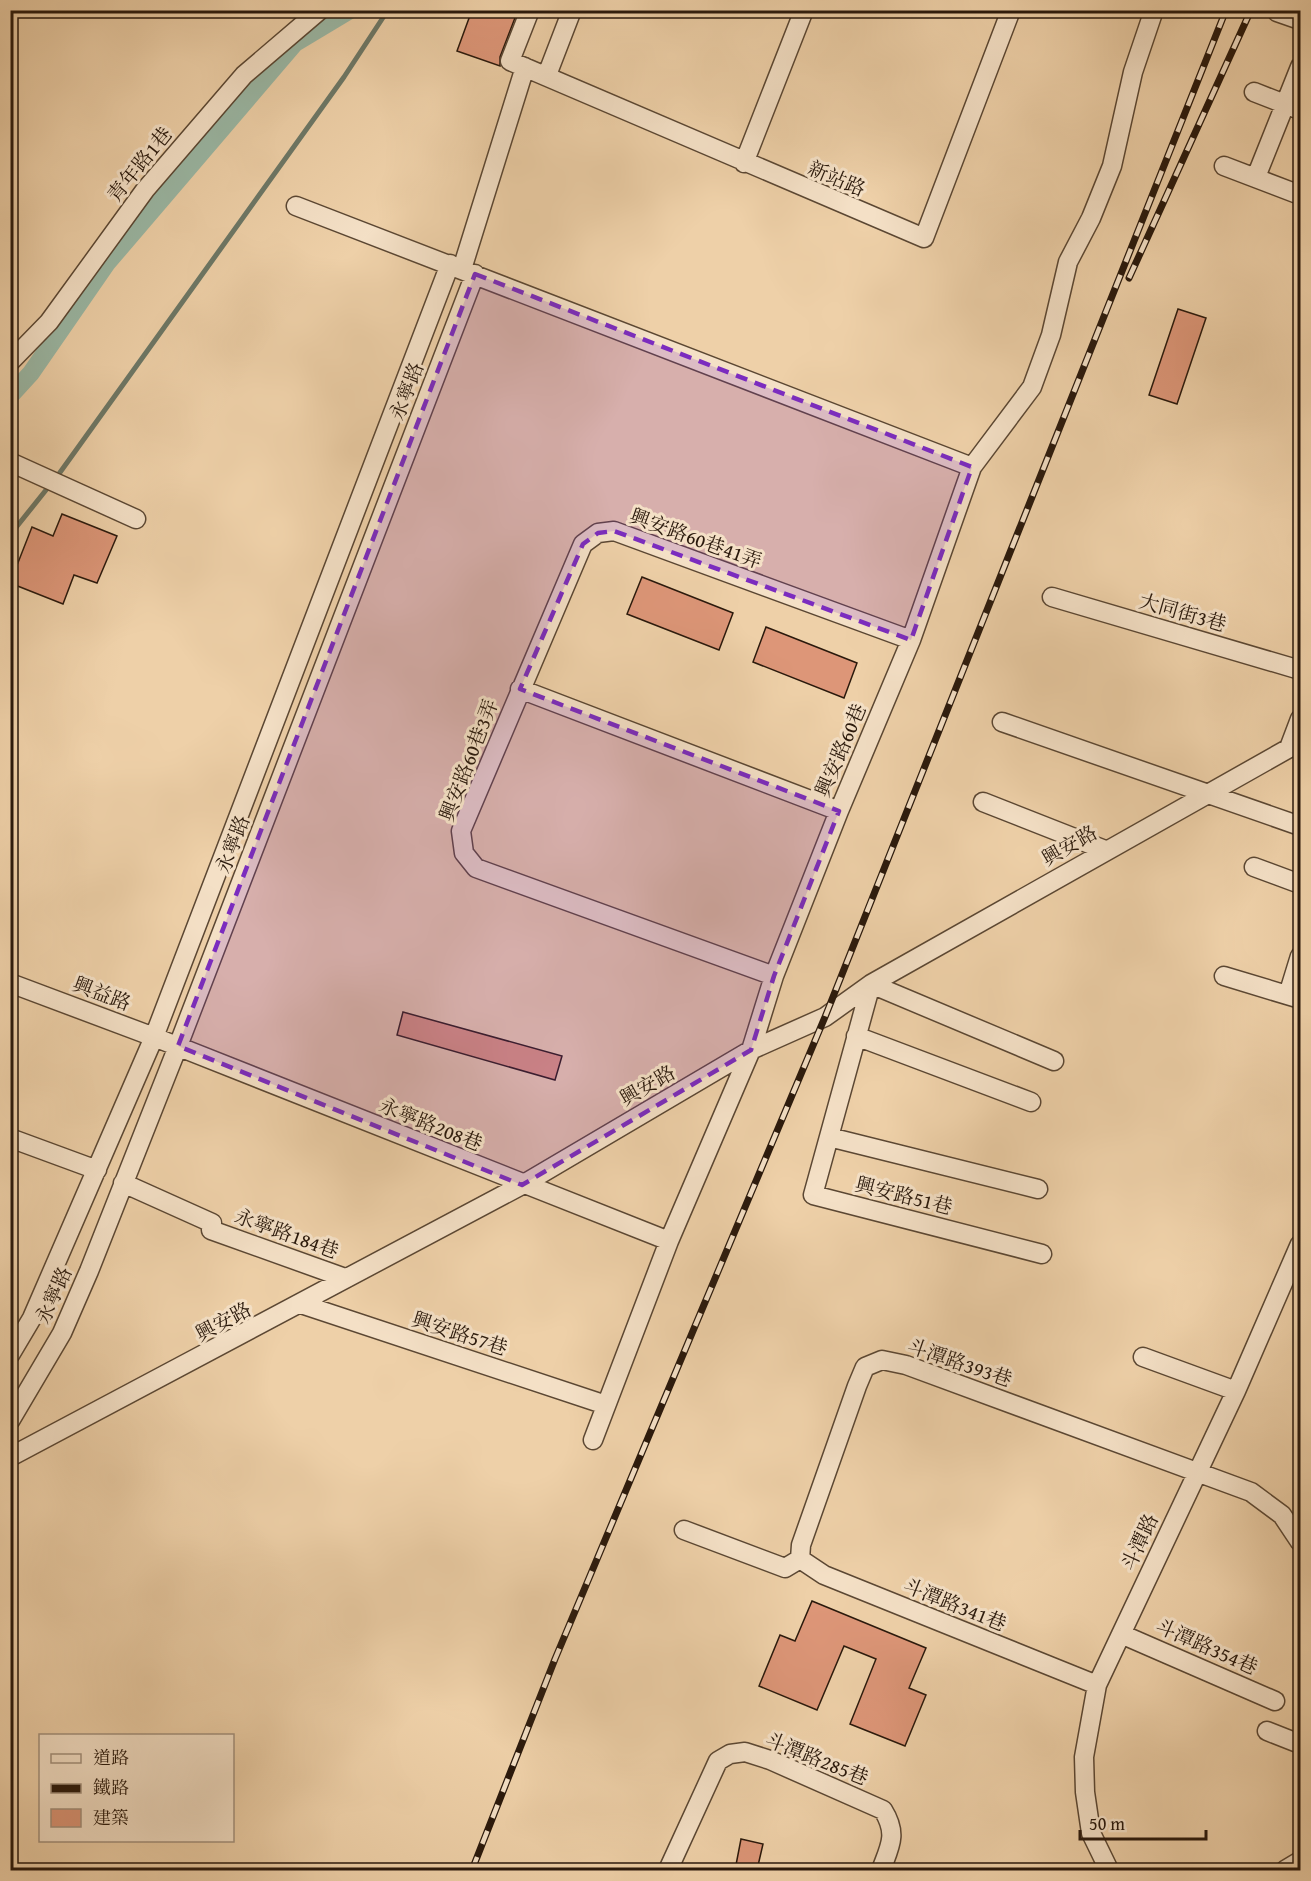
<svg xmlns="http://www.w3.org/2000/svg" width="1311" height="1881" viewBox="0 0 1311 1881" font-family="'Gentium Book Plus','Noto Serif TC',serif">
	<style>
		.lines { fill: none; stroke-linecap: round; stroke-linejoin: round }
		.stream { stroke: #6d7867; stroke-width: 5 }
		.canal { stroke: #9ab7a4; stroke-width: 18 }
		.building { fill: #dd9678; stroke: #2a190c; stroke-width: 1.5 }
		.minor-casing { stroke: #5b4733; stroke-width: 21 }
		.minor { stroke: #f4e0c6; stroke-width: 18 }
		.rail-casing { stroke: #2a190c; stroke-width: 7 }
		.rail { stroke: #f4e0c6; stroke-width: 4.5; stroke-dasharray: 14; stroke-linecap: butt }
		.marked { fill: #7b2cbf; fill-opacity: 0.2; stroke: #7b2cbf; stroke-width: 4.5; stroke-dasharray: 12 8; stroke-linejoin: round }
		.labels { text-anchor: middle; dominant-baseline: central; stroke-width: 6; stroke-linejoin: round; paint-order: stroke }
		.street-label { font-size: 20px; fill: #2a190c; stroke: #f4e0c6 }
	</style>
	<rect width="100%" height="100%" fill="#eed0a8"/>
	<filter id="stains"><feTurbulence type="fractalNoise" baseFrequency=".00333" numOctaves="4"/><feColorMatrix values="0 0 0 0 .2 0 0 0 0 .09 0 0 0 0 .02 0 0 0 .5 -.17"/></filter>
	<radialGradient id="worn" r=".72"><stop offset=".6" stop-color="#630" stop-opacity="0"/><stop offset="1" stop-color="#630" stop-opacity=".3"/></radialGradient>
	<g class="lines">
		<!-- stream -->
		<path class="stream" d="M56,478L344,77L388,10
			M10,535L50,485"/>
		<!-- canal -->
		<path class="canal" d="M10,396L31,373L107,263L295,43L350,10"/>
	</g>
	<!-- building -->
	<path class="building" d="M472,10H518L500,57V66L457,51Z
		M1178,309L1206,318L1177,404L1149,395Z
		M62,514L117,536L97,583L74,575L63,604L10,583L32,527L53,536Z
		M642,577L733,613L719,650L627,614Z
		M766,627L857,663L844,698L753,662Z
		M403,1012L562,1056L555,1080L397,1035Z
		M812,1601L926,1648L909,1688L926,1695L905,1746L850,1724L876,1659L844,1646L817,1710L759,1686L780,1635L795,1641Z
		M741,1839L763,1844L757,1870H735Z"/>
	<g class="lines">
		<!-- minor casing -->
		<g class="minor-casing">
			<path id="minor" d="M530,10L510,61L924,238L1011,10
				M1277,12L1300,20
				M547,75L572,10
				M1254,92L1300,110
				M744,163L804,10
				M1224,166L1300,195
				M1256,177L1300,67
				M296,206L972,467
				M462,269L525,67
				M10,362L49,322L145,190L244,75L320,10
				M10,462L136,519
				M1052,597L1300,670
				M520,689L839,811
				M1002,722L1300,826
				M1289,748L1300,719
				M983,802L1105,850
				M1254,867L1300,884
				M774,976L476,868L464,853L461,831L583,544L598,533L614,531L911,640
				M1224,976L1300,999
				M10,983L154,1037L669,1241
				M1288,995L1300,956
				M856,1036L1031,1102
				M829,1137L1038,1189
				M10,1138L97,1170
				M123,1183L212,1223L211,1230L345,1278
				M1042,1254L813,1195L871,984L1054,1061
				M301,1304L606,1405
				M10,1355L32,1318L154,1037L450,264
				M1143,1357L1236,1391
				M10,1421L62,1333L89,1271L178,1046L475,274
				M593,1440L669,1241L751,1050L774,976L839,811L911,640L972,467L1032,387L1051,335L1068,262L1091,218L1112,166L1133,72L1154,10
				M10,1457L522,1185L751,1050L825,1017L871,984L1300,742
				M684,1530L785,1568L800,1559
				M800,1559L801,1545L857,1386L865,1367L882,1360L906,1365L1251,1492L1282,1515L1300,1542
				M800,1559L824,1575L1097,1685
				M1121,1634L1275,1701
				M1267,1731L1300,1744
				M668,1870L718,1761L730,1754L745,1752L770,1760L883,1810C898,1834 890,1846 881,1870
				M1109,1870L1091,1833L1085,1792L1084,1757L1097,1685L1236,1391L1300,1244
				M1285,1870L1300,1861"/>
		</g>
		<!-- minor -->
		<use href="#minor" class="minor"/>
		<!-- rail casing -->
		<g class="rail-casing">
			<path id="rail" d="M1129,278L1251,10
				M472,1870L555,1659L825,1017L1226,10"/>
		</g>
		<!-- rail -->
		<use href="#rail" class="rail"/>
	</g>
	<!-- marked area -->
	<path class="marked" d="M475,274L972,467L911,640L614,531L598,533L583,544L520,689L839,811L774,976L751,1050L522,1185L178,1046Z"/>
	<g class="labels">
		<!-- street labels -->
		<g class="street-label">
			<text transform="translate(139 164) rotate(-51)">青年路1巷</text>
			<text transform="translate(837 178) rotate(23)">新站路</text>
			<text transform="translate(406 391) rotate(-69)">永寧路</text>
			<text transform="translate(696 538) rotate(20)">興安路60巷41弄</text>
			<text transform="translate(1183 612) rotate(16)">大同街3巷</text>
			<text transform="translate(840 750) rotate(-67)">興安路60巷</text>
			<text transform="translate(468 760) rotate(-69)">興安路60巷3弄</text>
			<text transform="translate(232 844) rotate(-69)">永寧路</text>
			<text transform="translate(1069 845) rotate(-30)">興安路</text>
			<text transform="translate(102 993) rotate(21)">興益路</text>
			<text transform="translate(647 1085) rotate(-30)">興安路</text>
			<text transform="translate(431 1124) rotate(22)">永寧路208巷</text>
			<text transform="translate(904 1195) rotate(14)">興安路51巷</text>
			<text transform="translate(287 1233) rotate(20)">永寧路184巷</text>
			<text transform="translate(53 1295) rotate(-66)">永寧路</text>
			<text transform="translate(223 1321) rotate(-28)">興安路</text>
			<text transform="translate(460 1333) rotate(18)">興安路57巷</text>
			<text transform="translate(960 1362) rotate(19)">斗潭路393巷</text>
			<text transform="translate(1139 1542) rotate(-65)">斗潭路</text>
			<text transform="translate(955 1604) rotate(22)">斗潭路341巷</text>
			<text transform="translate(1207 1646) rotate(24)">斗潭路354巷</text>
			<text transform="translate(817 1758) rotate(22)">斗潭路285巷</text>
		</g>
	</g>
	<!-- margin -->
	<rect width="1311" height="1881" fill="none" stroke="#eed0a8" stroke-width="36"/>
	<rect x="12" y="12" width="1287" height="1857" fill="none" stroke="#2a190c" stroke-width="3"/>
	<rect x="18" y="18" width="1275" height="1845" fill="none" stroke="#2a190c" stroke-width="1.5"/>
	<!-- legend -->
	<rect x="39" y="1734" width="195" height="108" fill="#f4e0c6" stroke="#a3907c" stroke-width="1.5"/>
	<rect x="51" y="1754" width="30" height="9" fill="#f4e0c6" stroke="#a3907c" stroke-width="1.5"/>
	<text x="93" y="1764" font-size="18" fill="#2a190c">道路</text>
	<rect x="51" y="1784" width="30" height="9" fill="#2a190c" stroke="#a3907c" stroke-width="1.5"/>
	<text x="93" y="1794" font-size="18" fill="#2a190c">鐵路</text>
	<rect x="51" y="1809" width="30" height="18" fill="#dd9678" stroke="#a3907c" stroke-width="1.5"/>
	<text x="93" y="1824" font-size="18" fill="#2a190c">建築</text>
	<!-- scale -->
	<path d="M1080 1830v9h126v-9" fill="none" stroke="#2a190c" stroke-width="3"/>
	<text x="1089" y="1830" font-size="18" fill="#2a190c" stroke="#f4e0c6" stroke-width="4.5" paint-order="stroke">50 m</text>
	<rect width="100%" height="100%" filter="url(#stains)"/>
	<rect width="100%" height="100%" fill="url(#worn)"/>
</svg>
